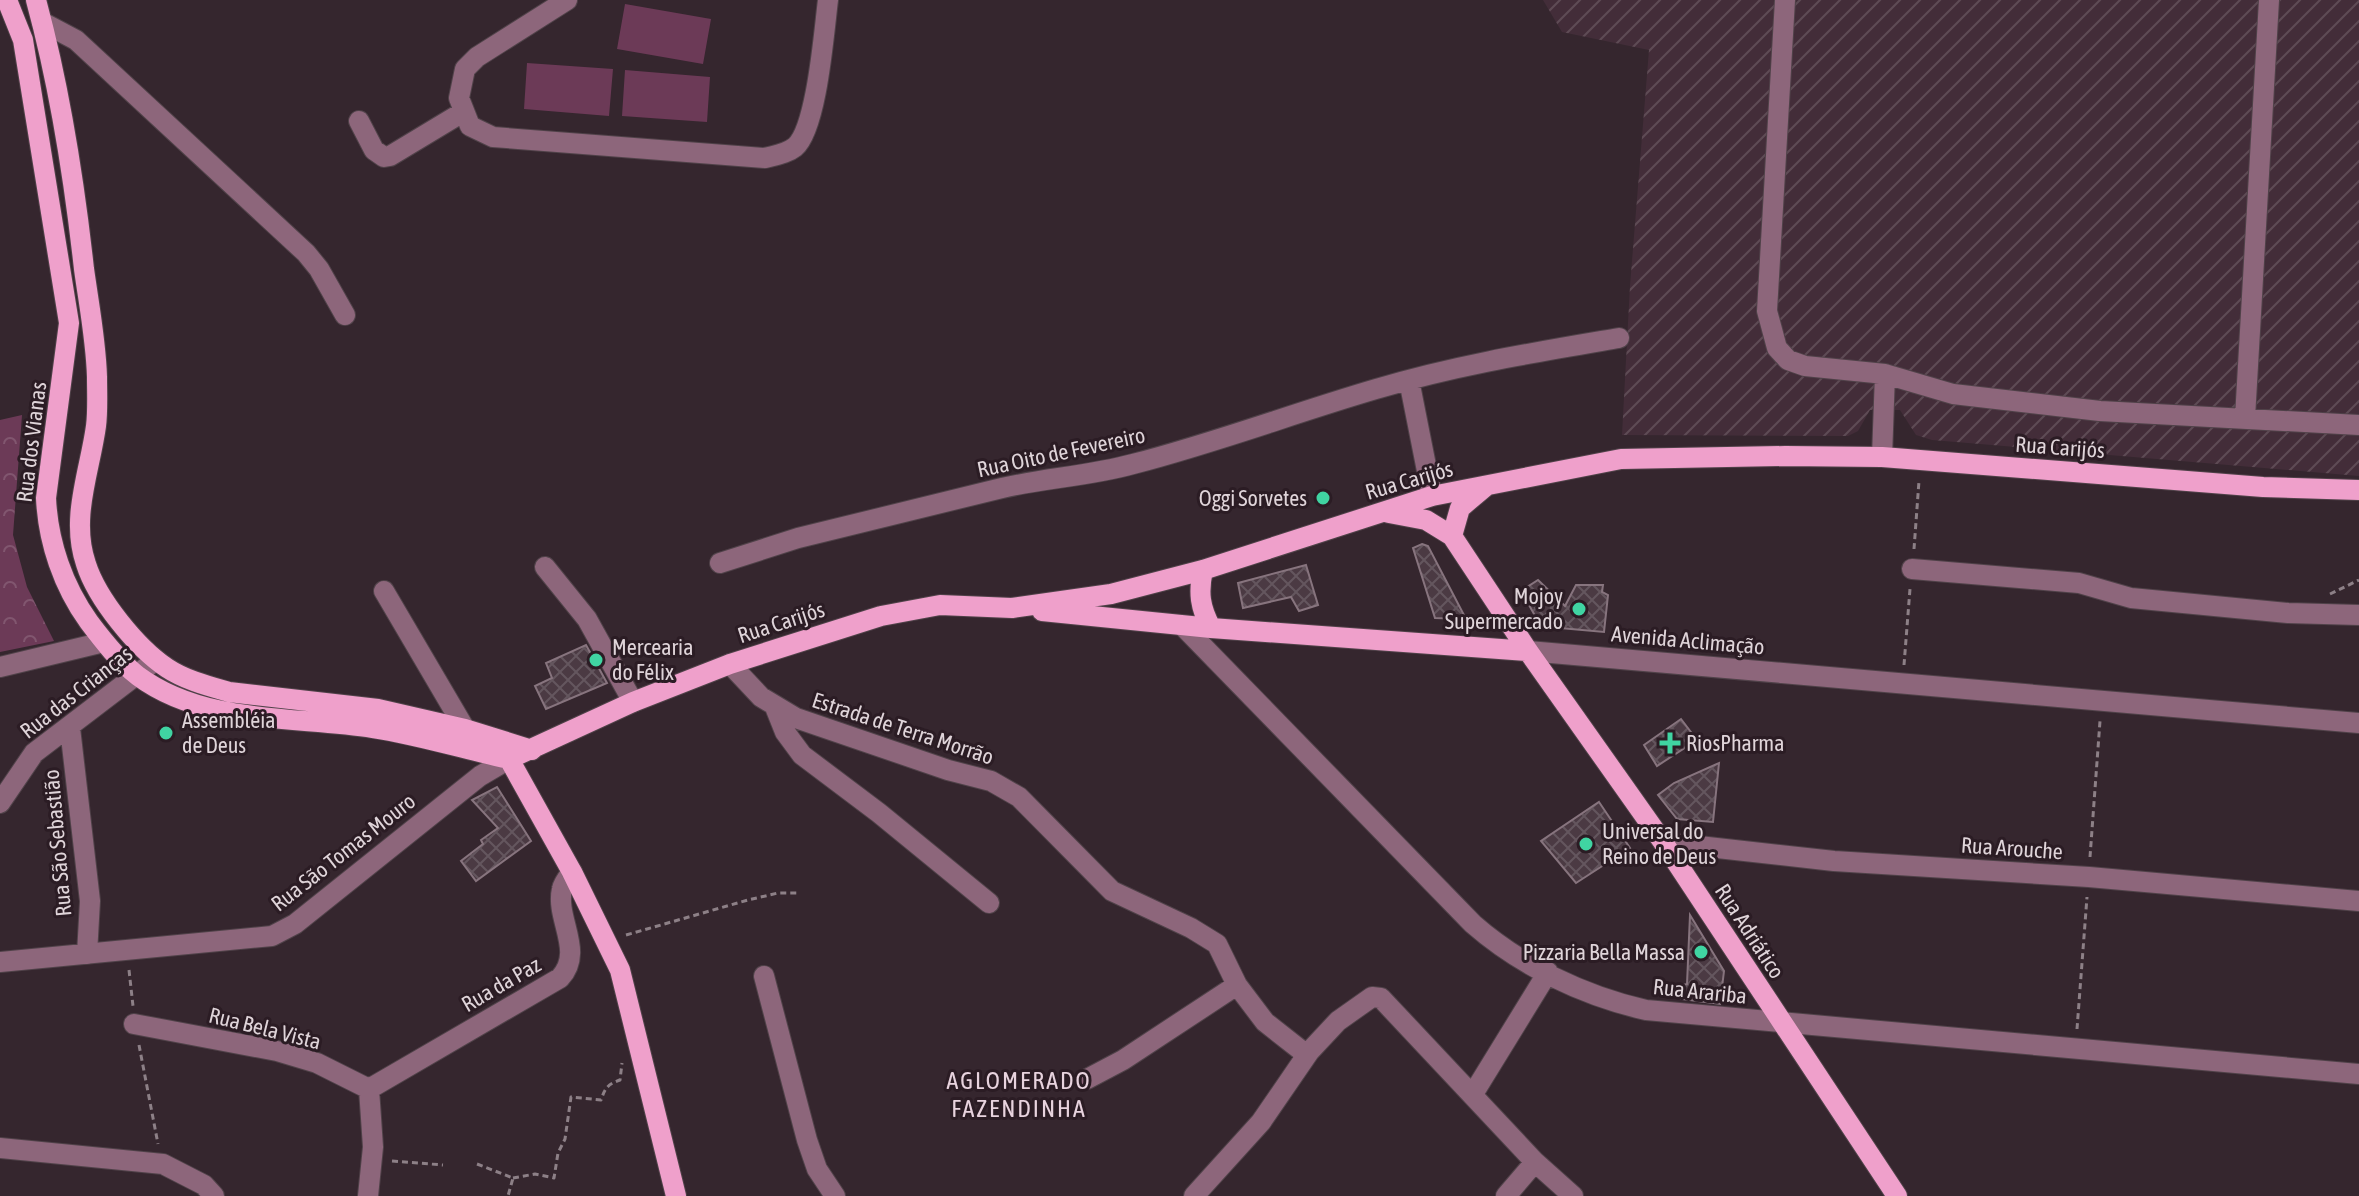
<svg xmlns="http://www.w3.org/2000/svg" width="2359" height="1196" viewBox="0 0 2359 1196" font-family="'Asap Condensed',sans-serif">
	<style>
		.industrial { fill: url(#industrial-furrows) }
		.grass { fill: #6c3a57 }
		.forest { fill: url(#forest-crowns) }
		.building { fill: url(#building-cross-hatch); stroke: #87747e; stroke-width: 2 }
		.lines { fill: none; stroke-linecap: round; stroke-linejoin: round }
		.minor-casing { stroke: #504249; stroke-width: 22 }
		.major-casing { stroke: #504249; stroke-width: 22 }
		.path { stroke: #8d8087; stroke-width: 3; stroke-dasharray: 6 4; stroke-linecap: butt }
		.minor { stroke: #8d667b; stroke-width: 20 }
		.major { stroke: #efa0cb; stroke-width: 20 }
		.poi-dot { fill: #40d4a2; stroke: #2b1c24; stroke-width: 3 }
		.labels { text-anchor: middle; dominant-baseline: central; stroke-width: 6; stroke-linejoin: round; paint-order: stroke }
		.street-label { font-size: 22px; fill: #dfd4d9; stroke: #2b1c24 }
		.poi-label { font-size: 22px; fill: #dfd4d9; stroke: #2b1c24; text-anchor: start }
		.neighbourhood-label { font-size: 24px; letter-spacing: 2px; fill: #e8d3de; stroke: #2b1c24 }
	</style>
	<defs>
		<pattern id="industrial-furrows" width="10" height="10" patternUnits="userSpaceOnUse" patternTransform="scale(2)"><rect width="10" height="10" fill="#432d39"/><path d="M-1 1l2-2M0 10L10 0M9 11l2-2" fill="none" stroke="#5e4b55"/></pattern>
		<pattern id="forest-crowns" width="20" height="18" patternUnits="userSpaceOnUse" patternTransform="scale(2)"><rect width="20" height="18" fill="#6c3a57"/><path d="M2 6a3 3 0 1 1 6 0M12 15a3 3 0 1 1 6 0" fill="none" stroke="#81566f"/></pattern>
		<pattern id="building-cross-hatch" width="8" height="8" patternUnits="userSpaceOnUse" patternTransform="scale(2)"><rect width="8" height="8" fill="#4b3a43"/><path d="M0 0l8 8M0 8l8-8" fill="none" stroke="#64565e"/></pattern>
	</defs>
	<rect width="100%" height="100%" fill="#35262e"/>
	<!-- industrial -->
	<path class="industrial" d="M1543,0H2359V476L1932,440L1916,435L1900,410H1870L1858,431L1848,436L1622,435L1630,286L1649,50L1562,32Z"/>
	<!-- grass -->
	<path class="grass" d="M625,4L711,19L703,64L617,49Z
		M527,63L613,69L609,116L524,109Z
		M625,70L710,77L707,122L622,116Z"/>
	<!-- forest -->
	<path class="forest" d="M22,415L13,535L27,587L54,641L0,652V420Z"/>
	<!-- building -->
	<path class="building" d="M1422,544L1428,546L1466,619L1435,618L1413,548Z
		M1306,565L1318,605L1299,611L1291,597L1243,608L1238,583Z
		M1538,580L1565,606L1576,585H1603L1602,592L1608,595L1604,632L1538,626V621L1521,591Z
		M586,645L607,683L546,709L535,686L552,678L546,663Z
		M1681,719L1697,740L1657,766L1644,745Z
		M1719,763L1713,822L1677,819L1658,795L1674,783Z
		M497,787L531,841L476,881L461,861L483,844L481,840L498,828L472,800Z
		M1599,802L1630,848L1576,883L1541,841Z
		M1690,915L1724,971L1720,1004L1681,999L1683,985L1687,984Z"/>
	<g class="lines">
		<!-- minor casing -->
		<g class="minor-casing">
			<path id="minor" d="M567,0L477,57L465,69L459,98L470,126L493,137L765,158C776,155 786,154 795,147C817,128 824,31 828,0
				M1785,0L1767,311L1777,348L1788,360L1805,366L1885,374L1953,394L2100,411L2359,425
				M42,22L76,40L306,253L319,269L345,315
				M359,121L374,150L384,157L390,156L463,112
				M1409,380L1432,496
				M2245,418L2269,0
				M1882,457L1885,374
				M720,563L798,538L1002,488C1045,478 1089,476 1133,464C1215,443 1294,413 1376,389C1456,365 1537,352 1619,338
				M545,567L587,619L633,702
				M1912,569L2079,583L2131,598L2288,613L2359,615
				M384,591L465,729
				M1183,626L1473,924C1521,966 1584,996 1646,1010L2359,1074
				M1528,651L2359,723
				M730,664L761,697L796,718L948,770L991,781L1019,797L1112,891L1191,928L1217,944L1237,985L1265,1022L1307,1055
				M0,667L104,642
				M775,707L785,732L802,755L879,813L989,903
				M70,728L90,901L87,954
				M0,803L34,753L156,660
				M1663,842L1834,861L2089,877L2359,901
				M0,962L272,936L295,924L480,776L509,759
				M764,976L807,1140L817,1169L835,1196
				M134,1024L277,1051L317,1063L369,1089L373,1147L368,1196
				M1087,1079L1123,1060L1237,985
				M369,1089L560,978C585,951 555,919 562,889C563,883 568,877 572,872
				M1473,1094L1548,972
				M0,1148L163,1164L204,1185L214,1196
				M1194,1196L1261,1122L1309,1052L1338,1021L1372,997L1381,998L1535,1162L1573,1196
				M1506,1196L1535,1162"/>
		</g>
		<!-- major casing -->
		<g class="major-casing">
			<path id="major" d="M7,0L23,40L69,323L46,498C48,542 63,586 89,622C104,642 119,661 138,676C204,725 296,716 373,728C419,735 464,749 509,759
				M36,0C60,88 74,178 84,269C89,305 96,341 97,377C97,393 98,411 96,426C90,471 70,518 86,564C97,599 137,648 167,668C185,680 208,686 229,692L378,709L465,729L532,750
				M1389,513L1426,520L1452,536L1528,651L1663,842L1897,1196
				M1452,536L1460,508L1486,486
				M1203,570C1198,593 1200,607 1211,628
				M1042,611L1211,628L1528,651
				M509,759L633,702L730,664L881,616L940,605L1012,608L1111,594L1203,570L1432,496L1621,459L1785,456L1882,457L2263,487L2359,490
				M509,759L572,872L620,970L676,1196"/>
		</g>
		<!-- path -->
		<path class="path" d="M1914,549L1919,481
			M2330,594L2359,580
			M1904,665L1910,589
			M2090,857L2100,721
			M626,935L748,900L778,893H799
			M129,970L133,1006
			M2077,1029L2087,897
			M139,1045L158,1144
			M392,1161L443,1165
			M477,1164L513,1178L508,1196
			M513,1178L535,1174L554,1178L558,1153L565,1139L571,1097L601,1100C605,1088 608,1084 620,1080L622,1063"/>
		<!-- minor -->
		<use href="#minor" class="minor"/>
		<!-- major -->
		<use href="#major" class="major"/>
	</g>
	<!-- markers -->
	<g class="poi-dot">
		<circle cx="1323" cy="498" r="8"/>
		<circle cx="1579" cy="609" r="8"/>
		<circle cx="596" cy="660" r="8"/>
		<circle cx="166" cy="733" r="8"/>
		<path d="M1666 731h8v8h8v8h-8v8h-8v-8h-8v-8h8z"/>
		<circle cx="1586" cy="844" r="8"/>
		<circle cx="1701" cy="952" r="8"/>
	</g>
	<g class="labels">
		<!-- street labels -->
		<g class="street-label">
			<text transform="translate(31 442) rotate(-83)">Rua dos Vianas</text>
			<text transform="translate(2060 447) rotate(4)">Rua Carijós</text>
			<text transform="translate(1061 452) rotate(-12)">Rua Oito de Fevereiro</text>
			<text transform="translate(1409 480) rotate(-16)">Rua Carijós</text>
			<text transform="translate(781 622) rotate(-18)">Rua Carijós</text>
			<text transform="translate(1688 640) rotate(5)">Avenida Aclimação</text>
			<text transform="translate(76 692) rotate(-38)">Rua das Crianças</text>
			<text transform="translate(903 728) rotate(18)">Estrada de Terra Morrão</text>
			<text transform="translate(57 843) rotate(-95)">Rua São Sebastião</text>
			<text transform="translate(2012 848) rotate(4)">Rua Arouche</text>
			<text transform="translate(343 852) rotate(-38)">Rua São Tomas Mouro</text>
			<text transform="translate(1750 931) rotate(57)">Rua Adriático</text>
			<text transform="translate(501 984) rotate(-30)">Rua da Paz</text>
			<text transform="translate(1700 991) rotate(6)">Rua Arariba</text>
			<text transform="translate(265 1028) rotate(14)">Rua Bela Vista</text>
		</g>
		<!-- poi labels -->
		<g class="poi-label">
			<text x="1307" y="498" text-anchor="end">Oggi Sorvetes</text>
			<text x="1563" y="596" text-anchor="end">Mojoy<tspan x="1563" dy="25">Supermercado</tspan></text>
			<text x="612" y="647">Mercearia<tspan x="612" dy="25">do Félix</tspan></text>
			<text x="182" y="720">Assembléia<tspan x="182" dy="25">de Deus</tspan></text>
			<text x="1686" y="743">RiosPharma</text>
			<text x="1602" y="831">Universal do<tspan x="1602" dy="25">Reino de Deus</tspan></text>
			<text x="1685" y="952" text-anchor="end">Pizzaria Bella Massa</text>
		</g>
		<!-- neighbourhood labels -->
		<g class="neighbourhood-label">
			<text x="1019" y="1080">AGLOMERADO<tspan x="1019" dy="28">FAZENDINHA</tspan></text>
		</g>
	</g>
</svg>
